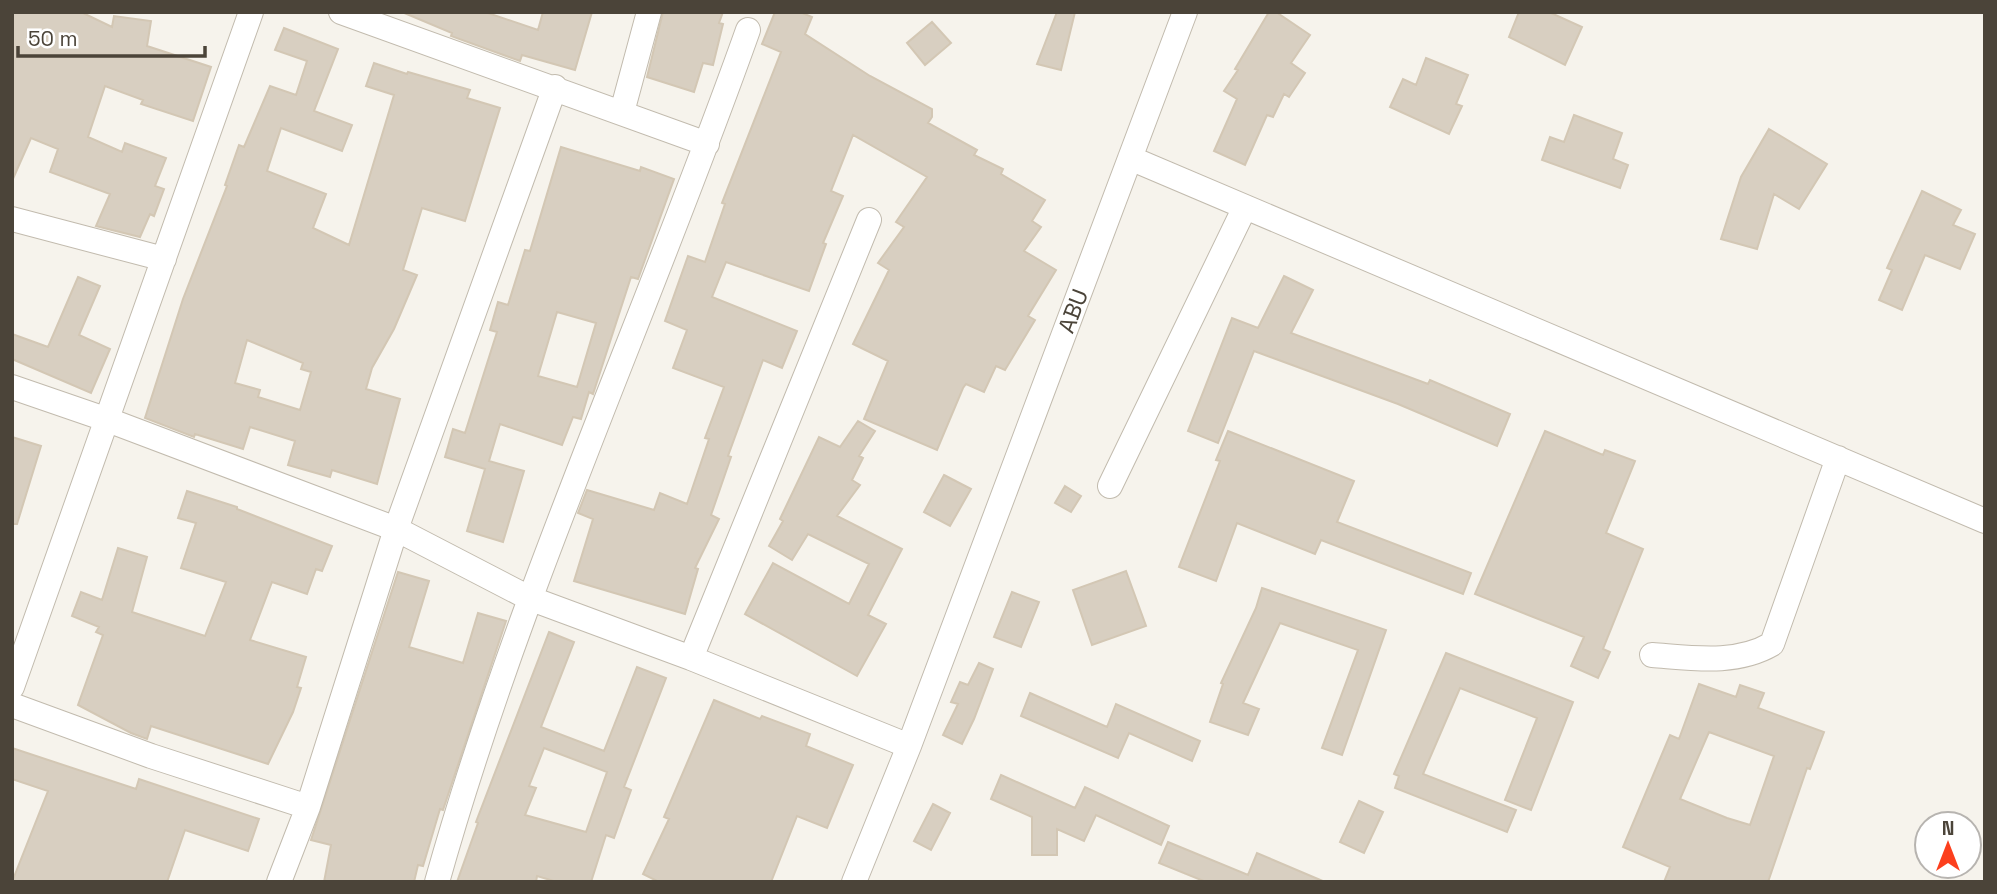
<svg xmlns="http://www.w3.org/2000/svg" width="1997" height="894" viewBox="0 0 1997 894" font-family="'Space Grotesk',sans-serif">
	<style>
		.building { fill: #d8cfc1; stroke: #d3c7b4; stroke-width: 2; fill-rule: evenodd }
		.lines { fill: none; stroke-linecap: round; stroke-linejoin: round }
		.minor-casing { stroke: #c2bbae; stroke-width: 26 }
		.minor { stroke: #fff; stroke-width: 24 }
		.labels { text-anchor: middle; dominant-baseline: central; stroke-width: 5; stroke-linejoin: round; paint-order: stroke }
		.street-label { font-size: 23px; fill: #4b4439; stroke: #fff }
	</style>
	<rect width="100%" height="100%" fill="#f6f3ec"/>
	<!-- building -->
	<path class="building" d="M12,12H81L112,27L114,16L151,21L147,46L211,67L193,121L141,104L143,100L105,86L88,137L122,152L125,143L166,158L155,186L164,189L154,216L150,214L140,237L96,226L110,194L50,172L58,149L31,138L12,181Z
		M402,12H485L538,30L543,12H592L575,70L522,55L520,61L451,36L452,33Z
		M663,12H723L719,23L723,24L713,65L703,63L694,92L647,77Z
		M775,12H800L812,17L805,34L870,76L932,109V117L928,123L977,150L974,155L1003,169L1001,174L1045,200L1032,221L1041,227L1024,251L1056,270L1028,316L1035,320L1005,370L996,366L984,392L966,384L963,388L937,450L864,419L888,361L853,344L889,270L878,263L904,227L896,222L927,177L853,135L831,191L843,196L823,243L826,244L809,291L726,262L712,297L797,331L782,368L763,360L728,456L731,457L711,515L719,519L695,568L698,569L685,614L574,581L593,519L578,513L587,490L654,510L660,493L687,504L709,439L705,438L724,387L673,368L687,330L665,321L688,256L705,262L725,204L722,203L781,52L762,44Z
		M1057,12H1075L1061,70L1037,64Z
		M1269,12H1276L1310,35L1291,63L1305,73L1289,97L1284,94L1273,117L1267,115L1245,165L1214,151L1237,99L1224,91L1238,70L1235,69Z
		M1519,12H1549L1582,27L1565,65L1509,37Z
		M932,22L951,43L925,65L907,43Z
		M284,28L338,49L314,111L352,125L342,151L281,128L267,171L326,194L313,228L349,245L394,95L366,86L374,63L407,74L408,72L470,90L467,98L500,108L465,221L422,208L403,270L417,275L394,329L372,368L366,389L400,399L377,484L332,470L330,477L288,465L295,441L250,427L243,449L195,434L194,437L145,418L183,299L227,186L225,185L239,145L244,147L270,86L296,95L307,61L275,50ZM247,340L303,363L301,369L311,372L300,410L258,397L260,390L235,383Z
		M1426,58L1468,75L1456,104L1462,106L1449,134L1390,107L1403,79L1416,85Z
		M1574,115L1622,133L1613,159L1628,165L1620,188L1542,160L1550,137L1564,142Z
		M1769,129L1827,164L1799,209L1774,194L1757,249L1721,239L1741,177Z
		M561,147L640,171L641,167L674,179L638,279L631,277L593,394L589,392L581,419L573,417L562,445L500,424L489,461L524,471L503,542L467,531L485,469L445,457L453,429L465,433L497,332L490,330L498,302L508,305L525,250L530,251ZM557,312L596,323L577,387L538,376Z
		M1922,191L1961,210L1953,225L1975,234L1960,269L1925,255L1902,310L1879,300L1892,270L1887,268Z
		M1284,276L1313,290L1291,333L1428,384L1430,380L1510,414L1497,446L1398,404L1254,351L1218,443L1188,431L1232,318L1258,328Z
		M78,277L100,286L79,335L110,349L91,393L12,359V334L48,347Z
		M858,421L875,431L859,456L863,458L852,480L860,485L837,516L902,549L868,615L886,624L857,676L745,614L773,563L849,604L869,564L808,534L792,560L769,546L783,521L780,519L819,437L840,447Z
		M1228,431L1354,481L1337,522L1471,573L1463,594L1321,540L1315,554L1237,523L1216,581L1179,567L1220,461L1216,460Z
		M1545,431L1603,455L1605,450L1635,461L1606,533L1643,549L1603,649L1610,652L1598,678L1571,666L1584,637L1475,594Z
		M12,437L41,446L17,524H12Z
		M944,475L971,489L950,526L924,512Z
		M1065,486L1081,496L1071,512L1055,503Z
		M187,491L237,507V509L332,546L322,571L316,569L307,594L272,582L250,640L306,657L297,687L301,688L293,712L268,764L151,726L147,739L131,733L78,705L103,635L96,632L99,627L72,616L81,592L102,600L118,548L147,557L132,612L205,636L226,582L181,568L196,523L178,518Z
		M1126,571L1146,626L1092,645L1073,590Z
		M398,572L429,581L409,647L463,663L478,613L506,621L443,810L440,809L423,866L418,865L414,882H324L331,845L311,840Z
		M1262,588L1386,630L1342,755L1322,748L1358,650L1280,623L1243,703L1259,709L1248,735L1210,722L1223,684L1221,683L1256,608Z
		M1012,592L1039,602L1021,647L994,637Z
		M549,632L574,642L541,727L604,751L637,667L666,678L624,787L631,790L614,838L606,835L591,882H557L537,876L536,882H457L478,823L476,822ZM544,748L607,772L586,832L525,815L536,788L529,786Z
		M1446,653L1573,702L1531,810L1505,800L1537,718L1460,688L1423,774L1516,810L1507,832L1395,788L1399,776L1394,774Z
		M979,663L993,669L974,719L962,744L943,735L958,704L951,702L960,682L968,685Z
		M1699,684L1736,697L1740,685L1764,693L1758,708L1824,732L1810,769L1807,768L1768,882H1664L1670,867L1623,847L1670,735L1679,739ZM1709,732L1774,756L1750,825L1727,818L1680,799Z
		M1030,693L1107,727L1116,704L1200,741L1192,761L1129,733L1118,758L1021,716Z
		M714,700L760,719L762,716L810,734L806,746L853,765L827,828L797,816L771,882H659L643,874L669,819L664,817Z
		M12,748L136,789L139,779L259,819L248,851L185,830L167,882H12L48,791L12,779Z
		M1001,775L1075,808L1085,787L1169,826L1161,845L1096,815L1084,841L1057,829V855H1032V817L991,799Z
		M1359,801L1383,812L1364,853L1340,842Z
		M933,804L950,813L931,850L914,841Z
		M1168,842L1248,875L1257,853L1325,882H1206L1159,863Z"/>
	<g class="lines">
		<!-- minor casing -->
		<g class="minor-casing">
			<path id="minor" d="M341,12L707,144
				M622,112L649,12
				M1130,158L1985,521
				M12,219L164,259
				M12,387L108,420L396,529L529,598L691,658L909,746
				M1110,486L1245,207
				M1652,655C1693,658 1736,665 1772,644L1838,458
				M691,658L869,220
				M12,687L251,12
				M12,705L151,756L308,807
				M279,882L308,807L396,529L555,87
				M437,882C519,590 647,315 748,30
				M854,882L909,746L1185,12"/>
		</g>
		<!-- minor -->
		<use href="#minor" class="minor"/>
	</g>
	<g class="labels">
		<!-- street labels -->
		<g class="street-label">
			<text transform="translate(1073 311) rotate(-69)">ABU</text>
		</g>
	</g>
	<!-- border -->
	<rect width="1997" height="894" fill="none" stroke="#4b4439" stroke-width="28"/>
	<!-- north arrow -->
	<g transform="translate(1948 845)"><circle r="33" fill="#ffffff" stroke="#b7b4b0" stroke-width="2"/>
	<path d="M0-5L12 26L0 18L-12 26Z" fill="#fc3f1d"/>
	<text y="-10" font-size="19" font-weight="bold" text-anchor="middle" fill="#4b4439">N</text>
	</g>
	<!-- scale -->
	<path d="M18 46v10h187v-10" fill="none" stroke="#4b4439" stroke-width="3.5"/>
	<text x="28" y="46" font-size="21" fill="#4b4439" stroke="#ffffff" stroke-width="5" paint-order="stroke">50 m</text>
</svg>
